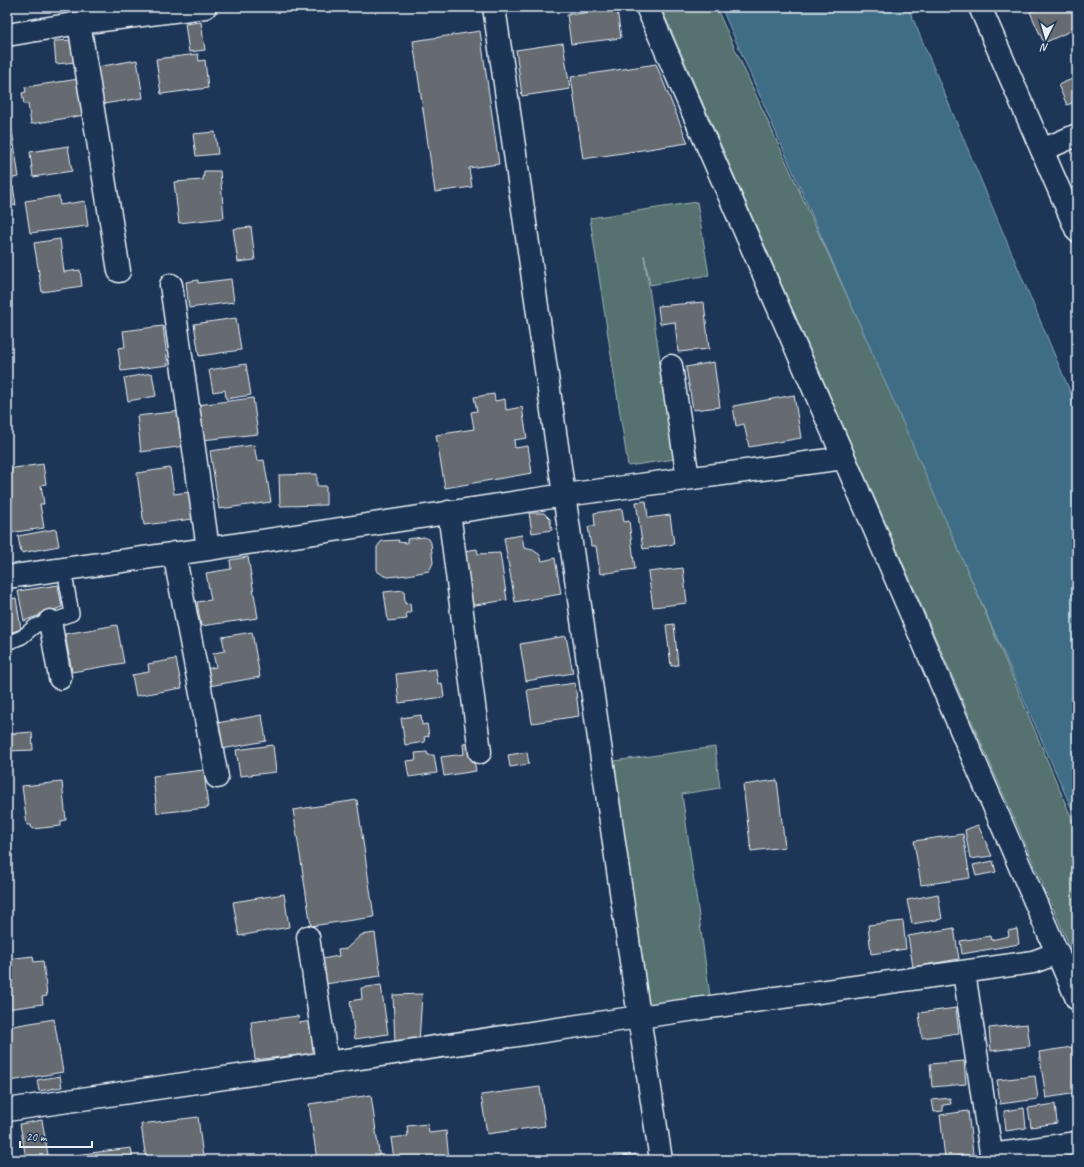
<svg xmlns="http://www.w3.org/2000/svg" width="1084" height="1167" viewBox="0 0 1084 1167" font-family="Caveat,sans-serif">
	<style>
		.green { fill: #557270; stroke: #9eb2b4 }
		.water { fill: #416d86; stroke: #84a2b4 }
		.building { fill: #666b71; stroke: #e8f1f8 }
		.lines { fill: none; stroke-linecap: round; stroke-linejoin: round }
		.lane-casing { stroke: #e8f1f8; stroke-width: 16 }
		.street-casing { stroke: #e8f1f8; stroke-width: 25 }
		.secondary-casing { stroke: #e8f1f8; stroke-width: 25 }
		.lane { stroke: #1d3557; stroke-width: 13 }
		.street { stroke: #1d3557; stroke-width: 22 }
		.secondary { stroke: #1d3557; stroke-width: 22 }
	</style>
	<rect width="100%" height="100%" fill="#1d3557"/>
	<filter id="ink" filterUnits="userSpaceOnUse"><feTurbulence type="fractalNoise" baseFrequency=".025" numOctaves="2"/><feDisplacementMap in="SourceGraphic" scale="8" xChannelSelector="R" yChannelSelector="G"/><feConvolveMatrix kernelMatrix="1 2 1 2 8 2 1 2 1" color-interpolation-filters="sRGB"/></filter>
	<g filter="url(#ink)">
		<!-- green -->
		<path class="green" d="M661,7H716L917,450L1077,831V963Z
			M697,202L709,275L650,285L644,255L675,459L628,466L590,218Z
			M715,747L720,788L682,794L710,996L648,1004L614,761Z"/>
		<!-- water -->
		<path class="water" d="M721,7H908L1077,408V821Z"/>
		<!-- building -->
		<path class="building" d="M1036,7H1077V28L1044,43L1030,12L1037,9Z
			M617,9L621,38L571,44L567,15Z
			M201,22L205,50L189,52L185,24Z
			M480,31L499,164L469,168L472,187L435,192L413,41Z
			M74,40L76,62L56,64L54,41Z
			M563,43L570,89L522,96L516,50Z
			M198,54L199,61L205,60L208,88L161,94L156,59Z
			M137,60L143,98L103,104L97,67Z
			M656,64L688,143L583,159L571,77Z
			M1077,77V101L1067,105L1058,85Z
			M79,79L85,115L31,124L28,104H24L22,93L26,92L25,87Z
			M7,98L19,177L7,179Z
			M215,132L218,154L196,156L193,134Z
			M68,146L72,171L33,177L30,152Z
			M204,171H220L224,218L179,223L174,182L203,180Z
			M13,186L16,205L7,206V187Z
			M59,196L60,205L85,201L88,226L30,233L25,201Z
			M251,227L255,260L238,262L233,229Z
			M60,239L64,272L80,270L82,286L42,292L34,243Z
			M231,279L234,302L189,308L186,282L198,280V283Z
			M704,302L709,349L678,352L675,322L660,324L658,306Z
			M236,318L241,350L199,356L194,324Z
			M163,326L168,365L121,371L118,348L125,347L123,331Z
			M714,362L720,407L693,410L686,367Z
			M246,364L251,395L226,399L225,390L213,392L209,370Z
			M152,373L156,396L128,401L124,378Z
			M494,394L495,401L505,399L506,410L522,407L527,438L514,440L515,448L528,446L532,473L445,488L436,435L474,429L471,412L477,411L474,397Z
			M794,395L801,438L749,447L744,424L736,426L733,406Z
			M253,398L258,434L202,440L197,405Z
			M181,411L185,446L141,452L137,416Z
			M254,445L257,461L264,460L271,502L219,509L210,451Z
			M43,464L46,484L41,485L44,504H40L44,528L8,533L7,491L9,490L7,469Z
			M170,468L174,494L189,492L193,519L144,525L137,473Z
			M317,474V486H326V505L280,506L279,475Z
			M646,501L648,518L670,515L674,544L643,549L636,502Z
			M622,509L624,522L629,521L635,569L600,574L596,546H591L588,527L595,526L594,513Z
			M529,513H544L550,519L552,530L532,533Z
			M56,529L59,546L21,553L18,536Z
			M522,535L524,548L533,550L540,555L542,561L555,558L561,594L515,602L504,538Z
			M424,537L429,539L431,543L433,563L429,571L407,575L389,577L384,576L377,571V547L380,543L382,541L399,540L398,542L407,543V539Z
			M477,549L478,554L500,553L507,600L469,606L464,551Z
			M248,557L258,618L201,626L197,602L211,600L206,573L231,569L230,560Z
			M683,568L687,603L653,607L648,572Z
			M58,585L62,607L24,621L18,591Z
			M404,590L405,604L410,603L411,613H406L407,619L388,621L384,592Z
			M16,598L21,629L7,634V600Z
			M674,624L678,665L671,666L666,625Z
			M117,625L124,663L72,672L65,634Z
			M252,632L260,677L209,686L206,669L216,667L213,653L225,651L222,637Z
			M566,636L573,673L526,681L520,644Z
			M176,659L182,688L136,696L132,675L149,672L148,664Z
			M436,669L438,684L442,683L444,697L399,703L396,674Z
			M575,683L579,716L532,723L527,690Z
			M262,715L266,741L222,749L217,723Z
			M421,715L422,725L427,724L429,736L424,737L425,742L405,745L401,718Z
			M32,732L33,750L7,751V734Z
			M471,743L476,771L444,776L441,757L464,754L463,744Z
			M273,745L276,772L240,776L236,750Z
			M427,752L428,755H434L437,773L409,777L406,761L416,760L415,753Z
			M527,752L529,764L510,767L508,755Z
			M204,770L208,808L157,813L153,776Z
			M777,780L785,847L751,851L743,785Z
			M62,782L66,820L61,821V826L32,829L31,825H27L22,786Z
			M357,800L374,917L311,926L293,810Z
			M978,825L992,856L970,859L965,830Z
			M963,834L970,878L921,885L914,841Z
			M993,861L996,872L976,876L973,865Z
			M284,894L289,927L239,936L233,902Z
			M938,894L942,919L912,924L907,900Z
			M903,921L906,949L871,954L868,925Z
			M954,928L959,959L913,967L908,936Z
			M1017,929L1019,944L962,954L960,941L990,936L991,940L1009,936L1008,931Z
			M375,933L381,976L325,984L322,959L339,956L338,950L346,949L361,935Z
			M33,956L34,962L43,961L47,996L42,997L43,1004L7,1009V959Z
			M381,985L388,1034L355,1039L350,1001L362,999L361,988Z
			M422,994L419,1043H395L393,995Z
			M956,1008L959,1033L922,1038L919,1013Z
			M298,1016L299,1023L311,1021L316,1057L298,1059V1055L255,1060L251,1022Z
			M54,1019L63,1072L10,1081L7,1061V1027Z
			M1027,1024L1030,1046L991,1051L989,1028Z
			M1072,1047L1074,1058L1077,1057V1093L1046,1098L1039,1052Z
			M964,1061L966,1084L932,1087L930,1064Z
			M60,1076L62,1087L39,1091L37,1080Z
			M1035,1076L1038,1099L1000,1104L997,1080Z
			M540,1087L545,1126L487,1134L481,1095Z
			M371,1095L380,1160H317L309,1104Z
			M950,1098L951,1104L943,1105V1111L934,1112L932,1100Z
			M1055,1104L1057,1123L1031,1127L1028,1108Z
			M1024,1108L1026,1128L1006,1131L1004,1111Z
			M968,1111L973,1154L945,1158L940,1115Z
			M198,1117L203,1158L188,1160H146L141,1124Z
			M42,1120L48,1155L26,1159L20,1124Z
			M428,1124L429,1133L446,1131L449,1160H394L391,1138L408,1136L407,1126Z
			M131,1148L133,1160H75V1155Z
			M636,1154V1160H596Z"/>
		<g class="lines">
			<!-- lane casing -->
			<g class="lane-casing">
				<path id="lane" d="M7,643L22,637L35,626L72,614L64,569"/>
			</g>
			<!-- street casing -->
			<g class="street-casing">
				<path id="street" d="M494,7L639,1017L661,1160
					M647,7L844,458L1077,999
					M79,23L119,271
					M7,35L79,23L205,7
					M1042,150L1077,135
					M171,285L208,549
					M671,366L688,478
					M449,512L480,752
					M174,553L217,777
					M7,577L208,549L565,495L844,458
					M50,621L60,678
					M308,937L327,1063
					M964,972L992,1160
					M7,1110L639,1017L1033,962L1058,953
					M991,1155L1077,1143"/>
			</g>
			<!-- secondary casing -->
			<g class="secondary-casing">
				<path id="secondary" d="M980,7L1077,231"/>
			</g>
			<!-- lane -->
			<use href="#lane" class="lane"/>
			<!-- street -->
			<use href="#street" class="street"/>
			<!-- secondary -->
			<use href="#secondary" class="secondary"/>
		</g>
	</g>
	<!-- margin -->
	<rect width="1084" height="1167" fill="none" stroke="#1d3557" stroke-width="24"/>
	<rect x="12" y="12" width="1060" height="1143" fill="none" stroke="#e8f1f8" stroke-width="1.5" filter="url(#ink)"/>
	<!-- north arrow -->
	<g transform="translate(1046 38) rotate(185)" stroke="#1d3557" stroke-width="3" paint-order="stroke">
	<path d="M0-3L7 15L0 10L-7 15Z" fill="#e8f1f8"/>
	<text y="-6" font-size="11" font-weight="bold" text-anchor="middle" fill="#e8f1f8">N</text>
	</g>
	<!-- scale -->
	<path d="M20 1141v6h72v-6" fill="none" stroke="#e8f1f8" stroke-width="2"/>
	<text x="26" y="1141" font-size="12" fill="#e8f1f8" stroke="#1d3557" stroke-width="3" paint-order="stroke">20 m</text>
</svg>
